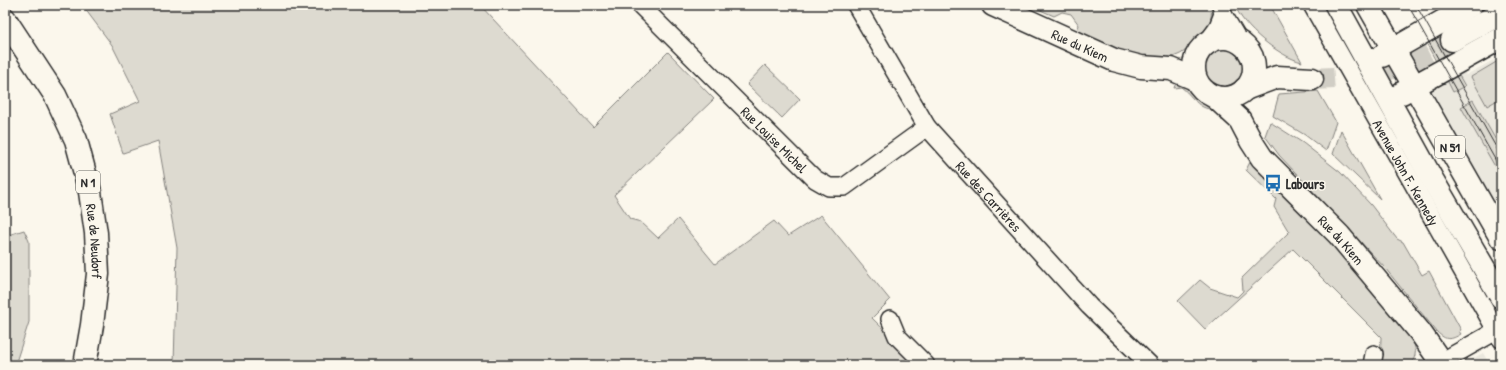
<svg xmlns="http://www.w3.org/2000/svg" width="1506" height="370" viewBox="0 0 1506 370" font-family="'Patrick Hand',sans-serif">
	<style>
		.built { fill: #ebe8de }
		.green { fill: #dddad0; stroke: #84827e }
		.lines { fill: none; stroke-linecap: round; stroke-linejoin: round }
		.major-tunnel { stroke: #d1cec5; stroke-width: 22; stroke-dasharray: 22 11; stroke-linecap: butt }
		.minor-casing { stroke: #2b2b2b; stroke-width: 20 }
		.major-casing { stroke: #2b2b2b; stroke-width: 25 }
		.minor { stroke: #fbf7ec; stroke-width: 17 }
		.major { stroke: #fbf7ec; stroke-width: 22 }
		.tram { stroke: #2b2b2b; stroke-width: 1 }
		.labels { text-anchor: middle; dominant-baseline: central; stroke-width: 3; stroke-linejoin: round; paint-order: stroke }
		.shield { fill: #fbf7ec; stroke: #696865; stroke-width: 1 }
		.shield-label { font-size: 13px; font-weight: bold; fill: #2b2b2b }
		.street-label { font-size: 14px; fill: #2b2b2b; stroke: #fbf7ec }
		.poi-label { font-size: 14px; font-weight: bold; fill: #2b2b2b; stroke: #fbf7ec; text-anchor: start }
	</style>
	<rect width="100%" height="100%" fill="#fbf7ec"/>
	<filter id="ink" filterUnits="userSpaceOnUse"><feTurbulence type="fractalNoise" baseFrequency=".025" numOctaves="2"/><feDisplacementMap in="SourceGraphic" scale="8" xChannelSelector="R" yChannelSelector="G"/><feConvolveMatrix kernelMatrix="1 2 1 2 8 2 1 2 1" color-interpolation-filters="sRGB"/></filter>
	<g filter="url(#ink)">
		<!-- built -->
		<path class="built" d="M1501,56V238L1415,86L1458,62L1466,75Z
			M1483,353L1490,365H1461Z"/>
		<!-- green -->
		<path class="green" d="M82,5H480L593,127L668,52L714,99L614,195L630,219L641,222L658,238L678,219L715,264L774,221L788,236L821,215L890,300L872,318L920,365H174L177,248L158,141L123,153L110,114L140,101L112,45Z
			M1029,5H1211C1213,22 1208,28 1196,39C1190,45 1186,52 1178,55C1148,69 1103,43 1077,30L1079,25L1071,14L1062,12L1054,16Z
			M1235,5H1270L1302,62C1280,57 1242,27 1235,5Z
			M1435,33L1449,58L1438,65L1424,39Z
			M1202 68a23 23 0 1 1 46 0a23 23 0 1 1-46 0Z
			M1498,61L1501,68V98L1487,106L1471,77Z
			M765,65L800,99L782,118L747,84Z
			M1457,72L1465,86L1453,92L1446,78Z
			M1177,80L1190,87L1200,98L1228,116L1222,121L1221,115L1213,109C1198,110 1192,95 1181,87L1174,88Z
			M1318,91L1336,122L1326,151L1305,135L1273,116L1279,94Z
			M1473,100L1501,149V177L1461,107Z
			M1270,122L1303,143L1340,172L1371,205L1397,239L1403,242L1422,275L1429,271L1461,330L1459,331L1461,334C1451,340 1446,341 1437,332L1385,268L1279,155L1265,136Z
			M1341,130L1380,199L1333,154Z
			M1250,162L1337,249L1411,338C1417,348 1417,356 1410,365H1380L1381,337L1293,249L1205,329L1178,301L1200,280L1210,288L1237,297L1243,291L1242,278L1289,232L1274,207L1276,199L1246,170Z
			M24,230L29,241V322L15,365H5V236Z"/>
		<g class="lines">
			<!-- major-tunnel -->
			<path class="major-tunnel" d="M1312,79C1349,78 1385,74 1419,58C1430,53 1441,46 1452,40"/>
			<!-- minor casing -->
			<g class="minor-casing">
				<g id="minor">
					<path id="s1" d="M640,5L815,179L829,187H844L927,127"/>
					<path id="s2" d="M856,5L927,127L1089,306L1150,365"/>
					<path d="M1221,5L1223,14L1239,41"/>
					<path id="s3" d="M1312,5L1501,339"/>
					<path d="M1208,41L1217,29L1223,14"/>
					<path d="M890,319L897,336L926,365"/>
					<path d="M1441,362L1496,331"/>
					<path d="M1372,365L1374,354"/>
				</g>
			</g>
			<!-- major casing -->
			<g class="major-casing">
				<g id="major">
					<path id="s4" d="M993,5L1114,60L1141,67L1171,69L1195,79"/>
					<path d="M1336,5L1432,179L1501,297"/>
					<path d="M1368,5L1501,238"/>
					<path id="s5" d="M5,19L55,95L76,140L90,192L96,233L98,274L92,325L85,365"/>
					<circle cx="1224" cy="68" r="30"/>
					<path d="M1452,40L1501,13"/>
					<path d="M1382,56L1471,5"/>
					<path d="M1245,89L1277,77L1312,79"/>
					<path d="M1402,93L1501,38"/>
					<path id="s6" d="M1215,97L1240,120L1251,141L1262,158L1339,235L1420,332L1441,362L1437,365"/>
				</g>
			</g>
			<!-- minor -->
			<use href="#minor" class="minor"/>
			<!-- major -->
			<use href="#major" class="major"/>
			<!-- tram -->
			<path class="tram" d="M1408,5L1501,170
				M1416,5L1501,156"/>
		</g>
	</g>
	<!-- icons -->
	<defs>
		<g id="bus-bare" transform="scale(1.38)"><path d="M-5-6H5V4H4V6H2V4H-2V6H-4V4H-5ZM-3.5-4V0h7V-4ZM-3.5 1.2v1.5H-2V1.2ZM2 1.2v1.5H3.5V1.2Z" fill="#1f6fb2" stroke="#fbf7ec" stroke-width="2.5" paint-order="stroke"/></g>
	</defs>
	<g fill-rule="evenodd">
		<use href="#bus-bare" x="1273" y="183"/>
	</g>
	<g class="labels">
		<!-- shield labels -->
		<g class="shield">
			<rect x="1435" y="136" width="30" height="22" rx="3"/>
			<rect x="76" y="171" width="24" height="22" rx="3"/>
		</g>
		<g class="shield-label">
			<text x="1450" y="147">N 51</text>
			<text x="88" y="182">N 1</text>
		</g>
		<!-- street labels -->
		<g class="street-label">
			<text stroke="none"><textPath href="#s4" startOffset="96">Rue du Kiem</textPath></text>
			<text stroke="none"><textPath href="#s1" startOffset="190">Rue Louise Michel</textPath></text>
			<text stroke="none"><textPath href="#s3" startOffset="192">Avenue John F. Kennedy</textPath></text>
			<text stroke="none"><textPath href="#s2" startOffset="234">Rue des Carrières</textPath></text>
			<text stroke="none"><textPath href="#s6" startOffset="192">Rue du Kiem</textPath></text>
			<text stroke="none"><textPath href="#s5" startOffset="244">Rue de Neudorf</textPath></text>
		</g>
		<!-- poi labels -->
		<g class="poi-label">
			<text x="1286" y="183">Labours</text>
		</g>
	</g>
	<!-- margin -->
	<rect width="1506" height="370" fill="none" stroke="#fbf7ec" stroke-width="20"/>
	<rect x="10" y="10" width="1486" height="350" fill="none" stroke="#2b2b2b" stroke-width="1.5" filter="url(#ink)"/>
</svg>
